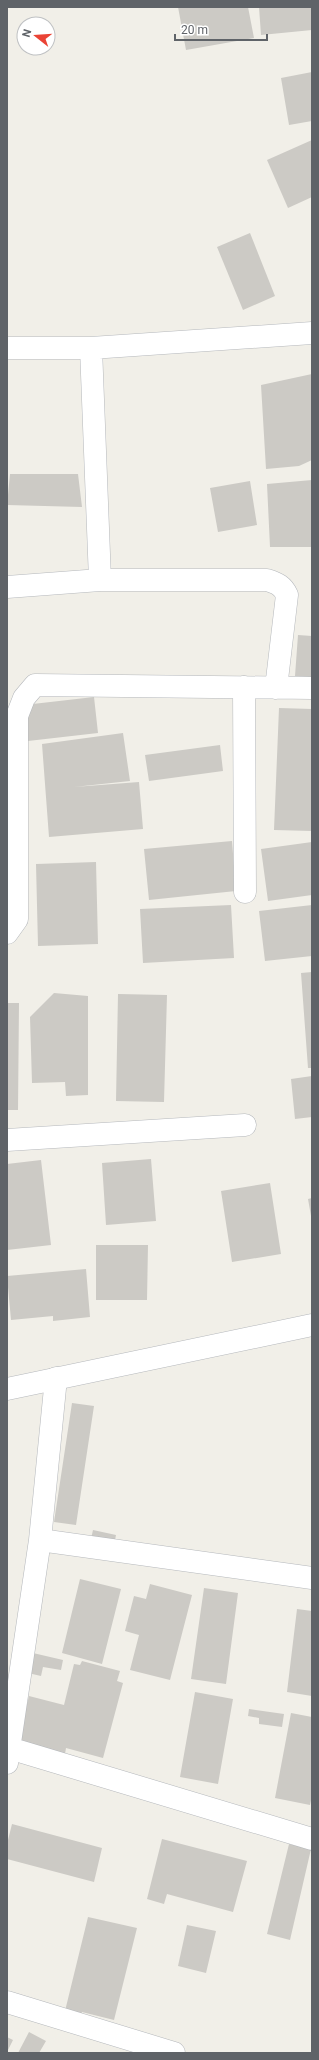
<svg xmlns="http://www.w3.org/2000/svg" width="319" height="2060" viewBox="0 0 319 2060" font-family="Roboto,sans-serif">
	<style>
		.building { fill: #cccac5 }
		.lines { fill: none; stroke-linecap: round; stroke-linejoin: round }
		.minor-casing { stroke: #b5b8bc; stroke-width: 23 }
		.tertiary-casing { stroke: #b5b8bc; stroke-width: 23 }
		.minor { stroke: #fff; stroke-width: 22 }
		.tertiary { stroke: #fff; stroke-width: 22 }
	</style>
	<rect width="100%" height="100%" fill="#f1efe8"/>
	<!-- building -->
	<path class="building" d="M178,7H248L254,38L186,50Z
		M259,7H312V30L261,35Z
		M312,72V121L289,125L281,78Z
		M312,140V197L288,208L267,160Z
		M250,233L275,296L243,310L217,247Z
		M312,374V460L299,466L266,469L261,385Z
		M10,474H78L82,507L7,505Z
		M312,480V547H270L267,484Z
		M250,481L257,525L218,532L210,488Z
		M298,635L312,636V677L295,676Z
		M94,697L98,733L28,741L24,705Z
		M279,708L312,709V831L274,830Z
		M123,733L130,781L74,787L139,782L143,829L49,837L42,744Z
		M220,745L223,771L149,781L145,755Z
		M232,841L236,891L149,900L144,849Z
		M312,842V895L268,901L261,849Z
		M96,862L98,944L38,946L36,864Z
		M231,905L234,958L143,963L140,909Z
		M312,905V956L265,961L259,911Z
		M312,972V1068H308L301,973Z
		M54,993L88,996V1095L66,1096L65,1082L32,1083L30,1017Z
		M118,994L167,995L164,1102L116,1101Z
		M7,1003H19L18,1110H7Z
		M312,1076V1117L295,1119L291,1079Z
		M151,1159L156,1221L106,1225L102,1163Z
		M41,1160L51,1245L7,1250V1164Z
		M270,1183L281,1254L232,1262L221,1191Z
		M312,1198V1216H311L308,1199Z
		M96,1245H148L147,1300H96Z
		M86,1269L90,1317L53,1321V1316L11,1320L7,1276Z
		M72,1403L94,1406L76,1525L54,1522Z
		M93,1530L116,1535L114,1545L91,1539Z
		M80,1579L121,1589L102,1664L62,1653Z
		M150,1584L192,1595L170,1680L130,1670L139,1635L125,1631L134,1596L146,1599Z
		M204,1588L238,1593L226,1684L191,1679Z
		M297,1609L312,1611V1696L287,1692Z
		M33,1653L63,1660L61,1670L43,1667L41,1676L28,1673Z
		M82,1661L120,1671L117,1681L123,1683L103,1758L66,1748L65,1754L18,1741L29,1696L64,1705L74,1664L80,1665Z
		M195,1692L233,1699L218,1784L180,1777Z
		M249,1709L284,1714L282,1727L259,1724V1718L248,1716Z
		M291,1713L312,1717V1796L310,1805L275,1798Z
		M12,1824L102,1848L94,1882L7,1859V1844Z
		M162,1839L247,1861L233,1912L167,1894L164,1904L147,1899Z
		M289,1844L311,1849L290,1940L267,1934Z
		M88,1917L137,1928L114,2020L82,2012L81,2015L65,2011Z
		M187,1925L216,1931L206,1973L178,1966Z
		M29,2032L46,2041L39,2053H18Z
		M7,2037L13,2040L7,2052Z"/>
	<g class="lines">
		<!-- minor casing -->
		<g class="minor-casing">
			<path id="minor" d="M7,348H91L312,333
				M91,348L100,580
				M7,587L100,580H267C277,583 283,586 287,595L276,688
				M244,687L245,892
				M7,933L17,919V716L24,698L35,685L312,688
				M7,1140L245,1125
				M40,1540L312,1578
				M9,1748L312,1839
				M7,1763L40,1540L56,1378
				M7,2002L174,2053"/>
		</g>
		<!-- tertiary casing -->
		<g class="tertiary-casing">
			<path id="tertiary" d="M7,1389L312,1325"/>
		</g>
		<!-- minor -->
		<use href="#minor" class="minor"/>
		<!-- tertiary -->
		<use href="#tertiary" class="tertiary"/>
	</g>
	<!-- border -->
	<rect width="319" height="2060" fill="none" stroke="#5f6368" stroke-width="16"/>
	<!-- north arrow -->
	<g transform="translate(36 36) rotate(287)"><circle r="19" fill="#ffffff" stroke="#bfc1c3"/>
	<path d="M0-3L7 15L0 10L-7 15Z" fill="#ea4335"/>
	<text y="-6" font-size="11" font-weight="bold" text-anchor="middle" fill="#5f6368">N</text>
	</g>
	<!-- scale -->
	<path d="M175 34v6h92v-6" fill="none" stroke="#5f6368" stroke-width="2"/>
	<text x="181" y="34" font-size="12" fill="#5f6368" stroke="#ffffff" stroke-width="3" paint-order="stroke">20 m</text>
</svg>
